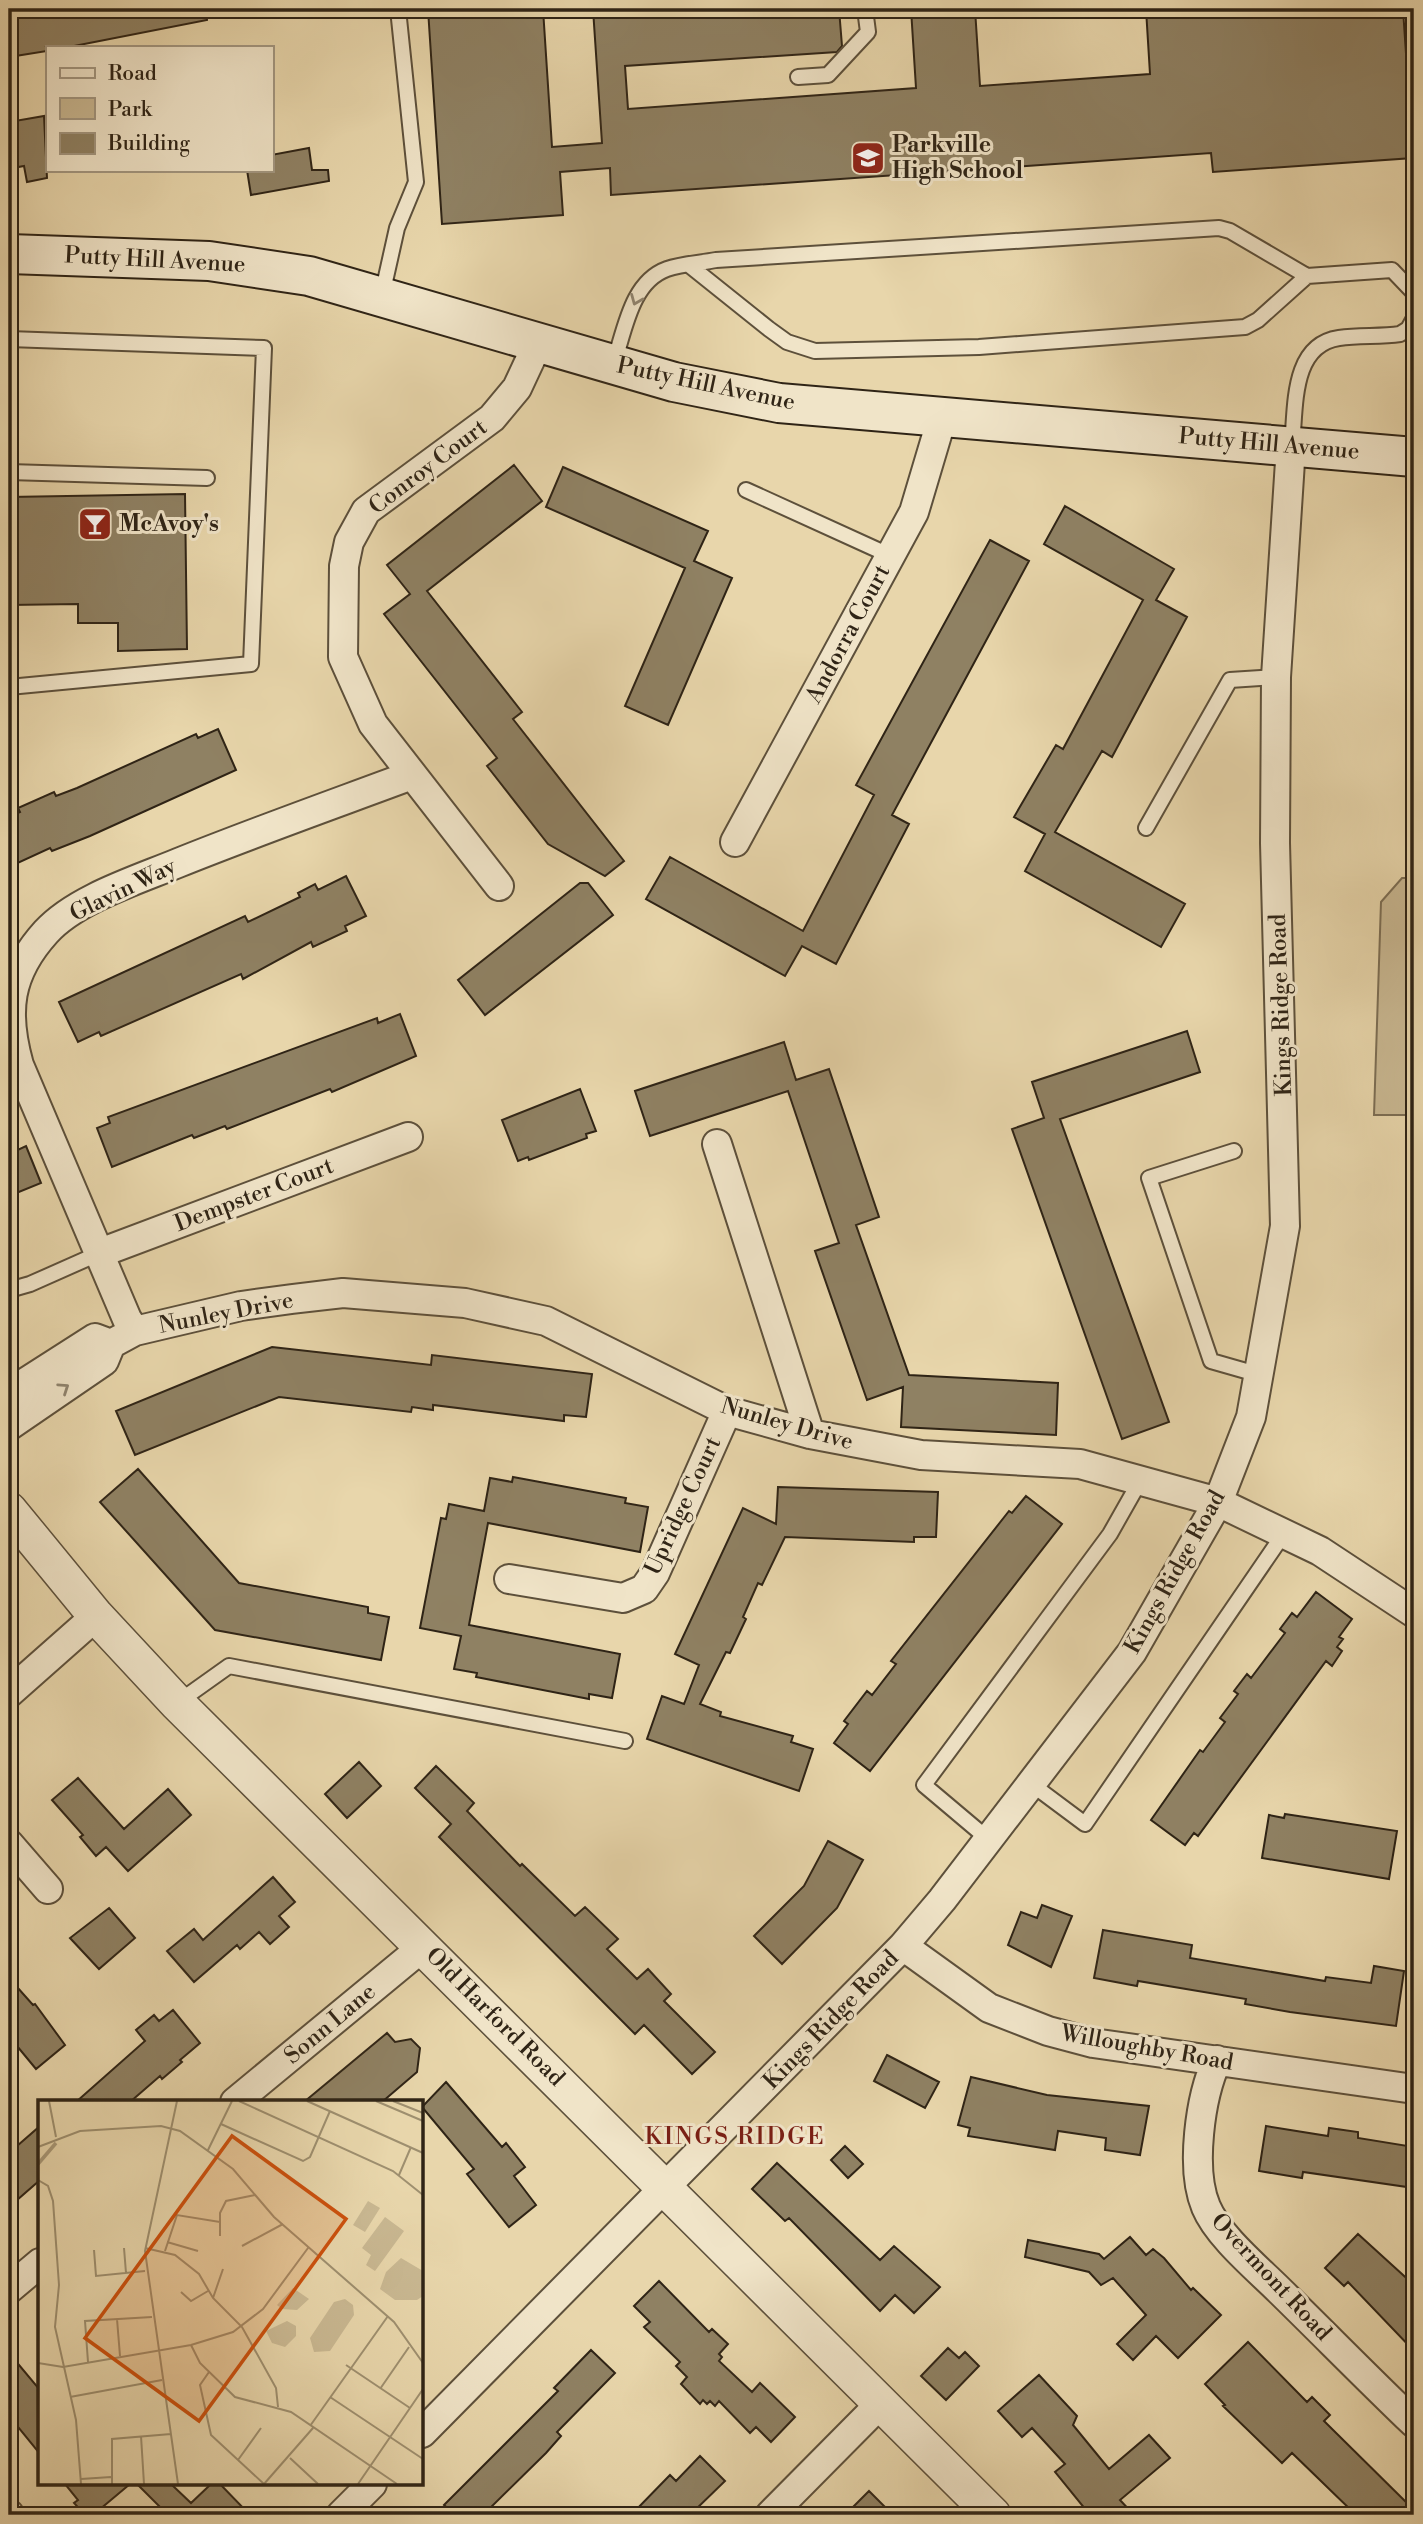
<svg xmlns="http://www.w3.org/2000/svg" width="1423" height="2524" viewBox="0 0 1423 2524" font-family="'Libre Bodoni',serif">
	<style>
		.green { fill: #c9b892; stroke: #7c6e54; stroke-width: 2 }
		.building { fill: #8f8163; stroke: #2f2416; stroke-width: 2 }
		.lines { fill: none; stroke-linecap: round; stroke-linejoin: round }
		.service-casing { stroke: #5d503b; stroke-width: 18 }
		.minor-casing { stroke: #5d503b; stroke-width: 32 }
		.tertiary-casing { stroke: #5d503b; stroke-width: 38 }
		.secondary-casing { stroke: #2f2416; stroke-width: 42 }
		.service { stroke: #f0e4c8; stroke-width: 14 }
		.minor { stroke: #f0e4c8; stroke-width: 28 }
		.tertiary { stroke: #f0e4c8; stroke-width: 35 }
		.secondary { stroke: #f0e4c8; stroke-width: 38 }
		.oneway { stroke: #90846f }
		.labels { text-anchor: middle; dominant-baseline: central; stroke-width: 6; stroke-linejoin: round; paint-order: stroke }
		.poi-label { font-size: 23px; font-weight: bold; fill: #2f2416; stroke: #f0e4c8; text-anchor: start }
		.street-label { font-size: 23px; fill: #2f2416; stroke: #f0e4c8 }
		.neighbourhood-label { font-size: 24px; letter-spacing: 2px; fill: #7a1f14; stroke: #f0e4c8 }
		.inset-river { fill: none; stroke: #a99978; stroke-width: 3.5 }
		.inset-road { fill: none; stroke: #9e8f6f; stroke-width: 2 }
		.view { fill: #cc510e; fill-opacity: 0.15; stroke: #cc510e; stroke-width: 3.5 }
		.inset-edge { fill: none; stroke: #2f2416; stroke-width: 3.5 }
	</style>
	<rect width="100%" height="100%" fill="#e8d6ab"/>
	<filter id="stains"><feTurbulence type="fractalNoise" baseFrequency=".00286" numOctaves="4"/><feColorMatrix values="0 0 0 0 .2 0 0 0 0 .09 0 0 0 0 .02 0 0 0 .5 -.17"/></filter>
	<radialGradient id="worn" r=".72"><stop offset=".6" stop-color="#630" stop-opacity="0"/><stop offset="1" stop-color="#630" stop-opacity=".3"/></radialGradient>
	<!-- green -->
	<path class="green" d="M1402,878H1414V1115H1374L1381,902Z"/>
	<!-- building -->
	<path class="building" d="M68,9H206L207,20L69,47H46L47,51L9,57V18Z
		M428,9H543L552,147L602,143L593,9H839L842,46L837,52L625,66L628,109L916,88L911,9H975L980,86L1150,74L1146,9H1403L1413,158L1213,172L1211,153L611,195L610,168L560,172L563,215L442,224Z
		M44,116L47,178L27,182L24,166L13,168L9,122Z
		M309,148L312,170H328L329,181L251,195L247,170H271V155Z
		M514,465L542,501L427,591L522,712L513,719L624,861L605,876L548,844L487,766L497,758L384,614L410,594L387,565Z
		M563,467L708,531L694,561L732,578L668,725L625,706L685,568L546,507Z
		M185,494L187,649L118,651V623H78V604L9,605V497Z
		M1065,506L1174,569L1156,600L1187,617L1112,757L1102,751L1055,832L1185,904L1161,947L1025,871L1045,834L1014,817L1056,745L1063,749L1143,600L1044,544Z
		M990,540L1029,561L892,815L909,824L836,964L802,946L785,976L646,899L670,857L803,931L874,795L856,785Z
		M218,729L236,770L90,836L52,851L50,848L9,867V817L20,812L18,808L54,792L56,796L77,788L196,734L198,738Z
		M346,876L366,916L345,926L347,931L313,947L311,942L243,979L241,974L101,1036L99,1032L78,1042L59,1002L245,916L248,922L300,897L298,893L315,884L318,890Z
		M580,883H588L613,915L485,1015L458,980Z
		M400,1014L416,1056L332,1092L330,1089L227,1129L225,1126L194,1138L192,1135L112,1167L97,1128L110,1123L108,1117L377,1018L378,1023Z
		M1187,1031L1200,1072L1060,1119L1169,1422L1122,1439L1012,1129L1044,1118L1032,1082Z
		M784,1042L796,1080L829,1069L879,1217L856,1225L909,1375L1058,1383L1056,1435L901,1427L903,1387L867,1400L815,1251L839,1243L788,1091L650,1136L635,1091Z
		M580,1089L596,1131L586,1134L587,1138L529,1160L528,1157L518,1161L502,1120Z
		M26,1146L41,1183L9,1196V1154Z
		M272,1347L431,1365L432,1355L592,1374L586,1417L564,1415V1421L433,1405V1410L412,1407L411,1412L279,1397L135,1455L116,1411Z
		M138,1469L239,1583L368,1607V1613L389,1617L381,1660L215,1630L100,1502Z
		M513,1477L626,1498L625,1503L648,1507L640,1552L488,1523L469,1625L620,1654L612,1698L589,1694V1699L476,1677L477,1673L454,1669L461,1636L420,1628L441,1518L446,1519L449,1504L484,1511L490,1478L512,1482Z
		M778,1487L938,1492L936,1537H914V1542L785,1537L762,1585L758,1583L743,1617L746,1619L730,1653L726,1652L700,1704L721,1712L720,1716L793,1736L791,1742L813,1749L799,1791L647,1739L662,1696L684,1704L699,1665L675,1654L743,1508L776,1524Z
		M1026,1496L1062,1524L870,1771L834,1743L848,1724L844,1721L867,1691L872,1695L896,1664L891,1661L1009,1511L1012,1513Z
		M1316,1592L1352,1619L1339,1637L1343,1639L1337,1647L1342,1651L1332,1666L1326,1661L1198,1836L1194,1833L1185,1845L1151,1820L1200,1750L1203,1752L1225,1722L1220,1718L1238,1694L1234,1691L1247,1674L1251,1678L1285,1633L1280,1629L1292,1613L1297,1617Z
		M359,1762L381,1786L347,1818L325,1794Z
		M436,1766L474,1803L467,1811L520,1866L522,1864L575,1916L585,1907L618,1939L607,1949L637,1979L648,1969L671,1994L664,2001L715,2052L692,2074L644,2025L635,2034L439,1837L451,1824L415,1788Z
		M78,1778L124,1829L168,1789L191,1815L128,1871L106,1847L96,1856L80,1837L83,1835L52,1800Z
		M1285,1814L1397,1831L1389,1879L1262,1858L1269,1815L1284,1818Z
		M828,1841L863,1860L837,1908L782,1964L754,1936L804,1886Z
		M273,1877L295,1902L279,1916L289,1927L270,1944L259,1932L240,1949L237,1945L194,1982L167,1951L194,1929L203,1940Z
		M1042,1905L1072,1916L1051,1967L1008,1945L1021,1912L1037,1918Z
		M109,1908L135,1938L99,1969L70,1938Z
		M1103,1930L1192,1945L1190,1958L1325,1981L1326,1977L1371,1983L1374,1966L1404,1971L1396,2026L1290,2012L1245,2004L1246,1999L1138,1981L1137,1986L1094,1978Z
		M9,1978L33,2005L35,2004L65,2045L36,2069L17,2046L9,2053Z
		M173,2010L200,2043L180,2060L182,2062L162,2079L160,2076L130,2102H76L145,2041L136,2030L154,2015L159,2021Z
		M387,2033L395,2042L411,2039L420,2048L417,2072L382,2102H304Z
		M887,2055L939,2082L925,2108L874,2081Z
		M971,2077L1047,2095L1149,2106L1140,2155L1105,2150L1106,2138L1058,2131L1055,2150L968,2136L970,2128L958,2125Z
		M446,2082L502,2147L506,2143L525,2167L514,2176L536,2205L509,2227L467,2174L474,2169L422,2107Z
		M40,2126V2180L9,2207V2153Z
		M1266,2126L1328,2136L1329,2128L1358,2132V2138L1414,2147V2188L1303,2172L1302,2178L1259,2171Z
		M845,2146L863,2164L848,2178L831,2160Z
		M777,2163L880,2260L894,2246L940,2287L914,2313L895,2295L880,2311L789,2218L785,2221L752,2189Z
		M1358,2234L1414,2285V2351L1348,2282L1344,2286L1325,2268Z
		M1130,2237L1146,2255L1153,2249L1164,2258L1191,2290L1193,2288L1221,2315L1178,2358L1156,2336L1133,2360L1117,2344L1146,2315L1113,2278L1101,2285L1089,2272L1025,2257L1028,2240L1099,2254L1104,2259Z
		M659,2281L709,2332L712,2329L728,2344L719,2354L722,2357L719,2361L752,2392L760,2383L795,2417L771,2442L756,2427L750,2433L719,2401L715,2406L710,2401L707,2404L703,2400L700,2404L681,2384L687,2377L676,2366L680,2362L644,2327L650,2322L634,2306Z
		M1248,2342L1307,2402L1312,2397L1330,2415L1324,2421L1414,2510V2515H1356L1292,2453L1282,2463L1223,2406L1225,2405L1205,2384Z
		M948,2348L959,2358L965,2352L979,2366L946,2400L921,2376Z
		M591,2350L615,2373L557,2432L561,2436L546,2453L483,2515H455L444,2505L558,2391L554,2388Z
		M9,2353L40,2390V2454L9,2416Z
		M1039,2375L1077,2416L1073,2425L1109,2469L1149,2435L1170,2458L1120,2500L1134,2515H1090L1055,2472L1065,2464L1032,2428L1022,2437L998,2411Z
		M700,2456L725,2481L690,2515H631L670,2475L676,2481Z
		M65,2484H130L93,2515H85L74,2503L78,2500Z
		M137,2484H171L191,2503L211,2484H220L250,2515H168Z
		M869,2491L893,2515H845Z"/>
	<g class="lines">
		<!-- service casing -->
		<g class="service-casing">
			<path id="service" d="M798,77L828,75L868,32L865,9
				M689,265L769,329L787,342L815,351L979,347L1245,327L1258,320L1307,276
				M382,295L397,228L416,182L398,9
				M9,339L264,348L251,664L9,687
				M614,362C625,330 631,282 667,269C681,264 700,263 716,260L1219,228L1230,231L1307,276L1392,270L1414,293
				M1292,444C1296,407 1291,345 1339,338C1360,335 1380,337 1400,334L1408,329L1414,318
				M9,472L207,478
				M746,490L891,556
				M1146,828L1230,680L1276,677
				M1234,1151L1149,1178L1211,1361L1260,1375
				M9,1290L30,1284L100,1253
				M177,1703L229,1666L625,1741
				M1030,1783L1085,1824L1285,1532
				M988,1839L924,1785L1110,1534L1140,1481"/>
		</g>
		<!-- minor casing -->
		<g class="minor-casing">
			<path id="minor" d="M735,842L914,512L942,418
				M499,886L373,724L343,657L344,566L349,542L366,511L492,418L517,388L538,343
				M717,1144L810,1434
				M100,1253L408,1137
				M135,1331L127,1319L19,1065C4,1012 8,974 46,932C76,899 137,880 178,863C255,832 334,804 412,775
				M9,1393L95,1338L111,1344
				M9,1426L104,1361L111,1344L135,1331L241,1306L292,1299L343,1293L465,1303L546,1321L727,1411L810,1434L921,1455L1080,1464L1218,1502L1320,1551L1414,1613
				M509,1579L623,1598L644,1589L655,1573L727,1411
				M9,1693L96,1616
				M9,1844L48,1889
				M903,1946L989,2008L1048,2031L1093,2043L1414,2089
				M1217,2060C1200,2097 1190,2169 1206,2207C1218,2236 1258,2269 1280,2291C1325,2335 1369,2380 1414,2423
				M235,2102L424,1946
				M9,2289L40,2263
				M422,2433L903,1946L942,1900L1132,1652L1218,1502L1251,1417L1285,1226L1275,843L1276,677L1291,446
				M9,2514V2515
				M341,2515L372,2484
				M770,2515L882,2402"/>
		</g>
		<!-- tertiary casing -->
		<g class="tertiary-casing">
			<path id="tertiary" d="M9,1510L96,1616L177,1703L993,2515"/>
		</g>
		<!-- secondary casing -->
		<g class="secondary-casing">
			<path id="secondary" d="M9,254L209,261L309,276L674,382L779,403L1414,457"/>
		</g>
		<!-- service -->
		<use href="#service" class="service"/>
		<!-- minor -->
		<use href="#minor" class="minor"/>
		<!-- tertiary -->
		<use href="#tertiary" class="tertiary"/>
		<!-- secondary -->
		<use href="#secondary" class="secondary"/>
	</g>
	<!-- one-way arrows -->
	<defs><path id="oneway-chevron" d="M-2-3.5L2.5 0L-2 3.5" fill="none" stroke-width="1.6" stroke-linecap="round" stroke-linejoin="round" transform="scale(1.75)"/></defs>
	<g class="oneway">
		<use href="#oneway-chevron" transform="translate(636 300) rotate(112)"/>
		<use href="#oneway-chevron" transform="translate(64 1388) rotate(-34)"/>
	</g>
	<!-- icons -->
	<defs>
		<g id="school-square" transform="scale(1.75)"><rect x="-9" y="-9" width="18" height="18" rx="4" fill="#8f2418" stroke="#f0e4c8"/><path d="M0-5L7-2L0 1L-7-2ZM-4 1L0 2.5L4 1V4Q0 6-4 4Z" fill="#fff"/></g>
		<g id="bar-square" transform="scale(1.75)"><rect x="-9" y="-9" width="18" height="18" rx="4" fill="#8f2418" stroke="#f0e4c8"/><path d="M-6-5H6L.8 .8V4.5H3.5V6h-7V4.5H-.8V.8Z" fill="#fff"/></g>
	</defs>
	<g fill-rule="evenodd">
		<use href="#school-square" x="868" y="158"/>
		<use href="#bar-square" x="95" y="524"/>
	</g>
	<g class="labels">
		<!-- poi labels -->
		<g class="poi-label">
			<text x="892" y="145">Parkville<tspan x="892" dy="26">High School</tspan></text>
			<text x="119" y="524">McAvoy's</text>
		</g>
		<!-- street labels -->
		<g class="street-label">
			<text transform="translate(155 260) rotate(3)">Putty Hill Avenue</text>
			<text transform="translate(706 384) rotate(12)">Putty Hill Avenue</text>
			<text transform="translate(1269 444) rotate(5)">Putty Hill Avenue</text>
			<text transform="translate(428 467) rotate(-37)">Conroy Court</text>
			<text transform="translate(848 634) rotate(-62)">Andorra Court</text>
			<text transform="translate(123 890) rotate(-26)">Glavin Way</text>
			<text transform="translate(1281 1005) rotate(-92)">Kings Ridge Road</text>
			<text transform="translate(254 1195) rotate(-21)">Dempster Court</text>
			<text transform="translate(226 1313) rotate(-11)">Nunley Drive</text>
			<text transform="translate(787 1424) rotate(16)">Nunley Drive</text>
			<text transform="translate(683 1506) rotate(-65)">Upridge Court</text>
			<text transform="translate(1175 1572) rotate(-61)">Kings Ridge Road</text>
			<text transform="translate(495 2017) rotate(45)">Old Harford Road</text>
			<text transform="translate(831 2020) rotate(-46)">Kings Ridge Road</text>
			<text transform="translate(330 2024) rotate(-40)">Sonn Lane</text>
			<text transform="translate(1147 2048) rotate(10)">Willoughby Road</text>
			<text transform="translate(1271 2277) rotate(47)">Overmont Road</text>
		</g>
		<!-- neighbourhood labels -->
		<g class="neighbourhood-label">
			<text x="735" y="2137">KINGS RIDGE</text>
		</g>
	</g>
	<!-- overview -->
	<g transform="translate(38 2100)">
		<rect width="385" height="385" fill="#e8d6ab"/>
		<path d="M330,101L342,108L327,132L315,125ZM347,117L366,131L337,171L328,165L333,155L324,148ZM363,158L385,171V196L379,200H357L342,189L348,172ZM255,188L271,199L259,210L244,209L239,205ZM307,199L315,205L316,215L292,251L276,252L272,238L296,202ZM249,221L258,226V236L247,247L234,243L228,231Z" fill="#c9b892"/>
		<path class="inset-river" d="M0,64L18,43"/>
		<path class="inset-road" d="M11,1L18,37M139,1L107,151L140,384M201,1L355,71L385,95M269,1L385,53M338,1L385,21M355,1L385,13M183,24L265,61L272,57L292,11M0,47L42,31L123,26L142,31L195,69L236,117L356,222L385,263M170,50L194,1M361,75L373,47M0,80L10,86L15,101L21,185L17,227L38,320L43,384M182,136V113L188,101L217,95M129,142L160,151M204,146L245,124M86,148L88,173M107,148L137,155L161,174L175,198L204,227L238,288L240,307M56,150L58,176L107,171M127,151L139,115L182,122M143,192L153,201L170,191M175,198L185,169M79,219L82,256M153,245L162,263L197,297L253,312L359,384M50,262L47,221L114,217M0,263L25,267L153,245L195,232L225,209L270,148M308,265L372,308M171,272L162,285L173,335L226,384M342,289L371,247M32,297L124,280M292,297L385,359M272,326L350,216M103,336L106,384M252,358L280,384M200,360L223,328M43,379L73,377M74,384V339L133,334M226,384L275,328M320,384L385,289"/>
		<path class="view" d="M194,36L308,119L161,321L47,238Z"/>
		<rect width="385" height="385" class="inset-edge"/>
	</g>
	<!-- margin -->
	<rect width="1423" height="2524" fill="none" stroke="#e8d6ab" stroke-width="35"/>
	<rect x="10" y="10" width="1402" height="2503" fill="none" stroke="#2f2416" stroke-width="3.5"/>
	<rect x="18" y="18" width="1388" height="2489" fill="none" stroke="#2f2416" stroke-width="2"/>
	<!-- legend -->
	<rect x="46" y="46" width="228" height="126" fill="#f0e4c8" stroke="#a39781" stroke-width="2"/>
	<rect x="60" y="68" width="35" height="10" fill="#f0e4c8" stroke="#a39781" stroke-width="2"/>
	<text x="108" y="80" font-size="21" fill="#2f2416">Road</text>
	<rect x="60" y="98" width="35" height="21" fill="#c9b892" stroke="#a39781" stroke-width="2"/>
	<text x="108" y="116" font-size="21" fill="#2f2416">Park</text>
	<rect x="60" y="133" width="35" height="21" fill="#8f8163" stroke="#a39781" stroke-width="2"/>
	<text x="108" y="150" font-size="21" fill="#2f2416">Building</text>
	<rect width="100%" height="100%" filter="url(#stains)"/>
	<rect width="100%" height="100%" fill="url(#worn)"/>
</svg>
